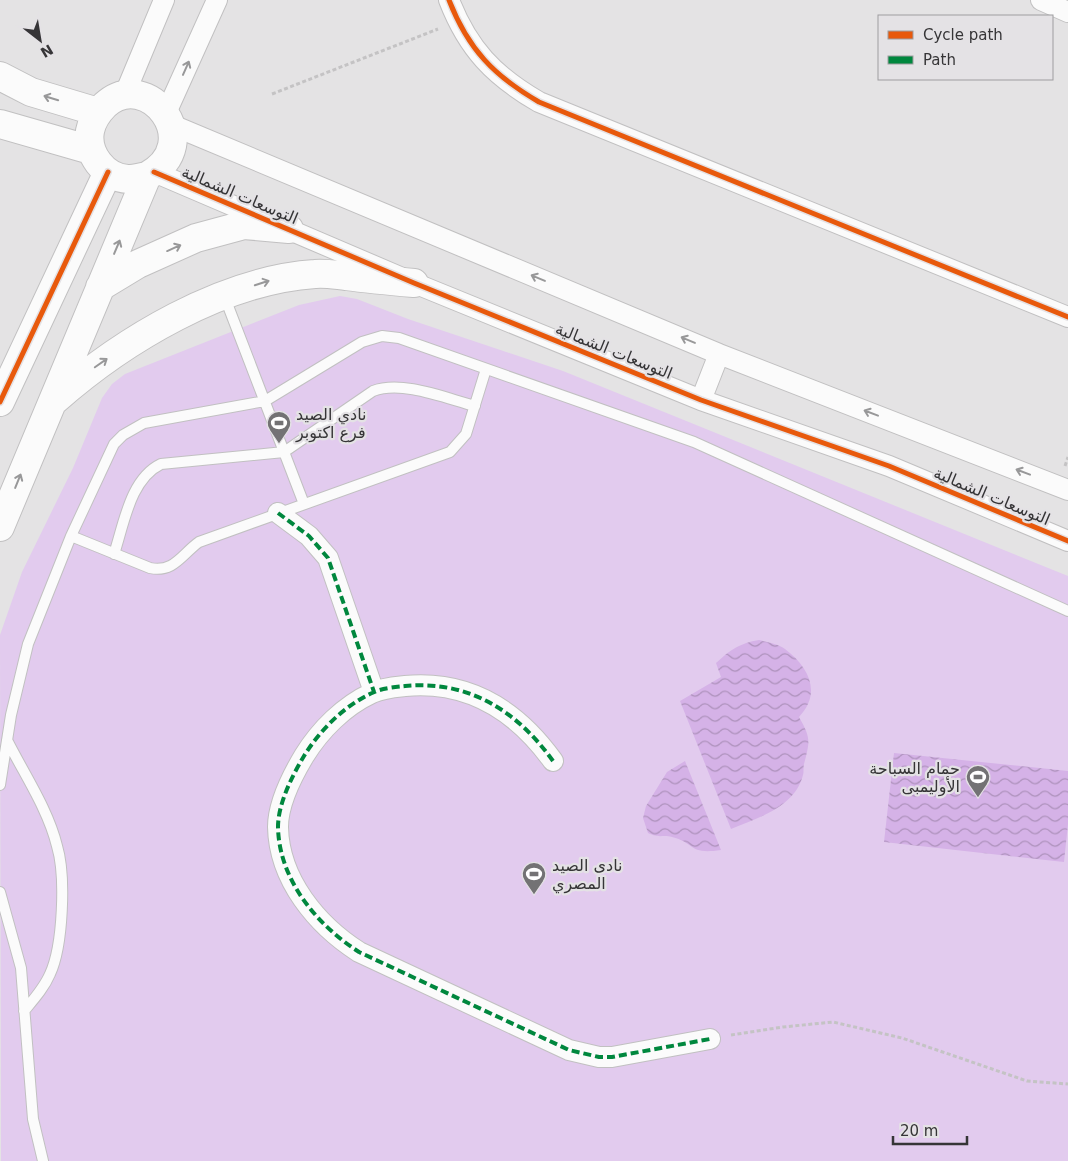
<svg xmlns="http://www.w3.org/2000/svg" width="1068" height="1161" viewBox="0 0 1068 1161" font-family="'DejaVu Sans',Cairo,sans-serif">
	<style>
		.pitch { fill: #e2cbee }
		.water { fill: url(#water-waves) }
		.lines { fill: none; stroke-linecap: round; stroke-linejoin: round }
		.lane-casing { stroke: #c1c0c1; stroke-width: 12 }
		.street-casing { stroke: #c1c0c1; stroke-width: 22 }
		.secondary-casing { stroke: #c1c0c1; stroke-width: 30 }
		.path { stroke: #c4c3c4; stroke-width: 3; stroke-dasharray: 4 2.5; stroke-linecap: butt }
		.lane { stroke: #fbfbfb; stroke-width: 10 }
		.street { stroke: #fbfbfb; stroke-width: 20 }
		.secondary { stroke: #fbfbfb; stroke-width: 28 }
		.quiet { stroke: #00873e; stroke-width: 4; stroke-dasharray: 8 4; stroke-linecap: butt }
		.cycleway-casing { stroke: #e4e2e5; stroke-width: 8 }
		.cycleway { stroke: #e8590c; stroke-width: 5 }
		.oneway { stroke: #989899 }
		.labels { text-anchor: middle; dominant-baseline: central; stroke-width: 4.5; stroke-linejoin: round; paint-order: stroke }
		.street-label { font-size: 16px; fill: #363537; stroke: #e4e2e5 }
		.poi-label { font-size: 16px; fill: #363537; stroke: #e4e2e5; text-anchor: start }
	</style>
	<defs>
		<pattern id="water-waves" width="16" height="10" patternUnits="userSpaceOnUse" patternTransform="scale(1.25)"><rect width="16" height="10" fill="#d5b2e7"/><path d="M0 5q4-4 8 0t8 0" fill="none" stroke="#ae92bc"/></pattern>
	</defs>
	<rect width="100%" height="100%" fill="#e4e3e4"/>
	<!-- pitch -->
	<path class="pitch" d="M340,296L357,299L408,319L563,371L1068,576V1161H1L0,635L22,572L73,468L102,398L112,384L125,374L299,305Z"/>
	<!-- water -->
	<path class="water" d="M759,640C767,642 779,644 785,649C809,667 822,693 799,717C811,738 810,741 804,764C803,768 804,772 803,775C795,807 758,818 731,829L680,701L721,677L716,663C730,650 740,643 759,640Z
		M894,753L1068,771V824L1064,862L884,842Z
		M685,761L721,850C688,855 696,843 672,837C662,834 661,839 648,833L643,818L646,806L667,772Z"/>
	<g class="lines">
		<!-- lane casing -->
		<g class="lane-casing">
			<path id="lane" d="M225,298L304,504
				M71,536L150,568C174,573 182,554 199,542L450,452L466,434L486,369
				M114,554C124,524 130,479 161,464L284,452L373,391C402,380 445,398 475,406
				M7,740C24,774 48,809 57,846C66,876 63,946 50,974C44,988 34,999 24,1011
				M0,785L11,715L28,644L71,536L114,444L123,435L144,423L265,401L362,342L382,336L399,338L694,442L1068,611
				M0,892L21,968L33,1119L43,1161"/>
		</g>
		<!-- street casing -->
		<g class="street-casing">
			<path id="street" d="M449,0C468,49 494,76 539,102L1068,317
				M1041,0L1068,12
				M124,96L164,0
				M166,113L217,0
				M172,125L719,354L1068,490
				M154,172L414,283L701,400L889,466L1068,541
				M701,400L719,354
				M278,513L309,536L328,558L374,692
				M553,761C517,711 469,680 405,686C395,687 382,688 372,693C344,706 320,730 304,756C292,776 278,804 278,827C279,880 317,925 359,952L569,1050L599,1057H612L710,1039"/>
		</g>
		<!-- secondary casing -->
		<g class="secondary-casing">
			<path id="secondary" d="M0,76L31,92L98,112
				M0,124L91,150
				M100,287L138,264L196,238L244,225L289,229
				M55,400C123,340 223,280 315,274C325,273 336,275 346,276C369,279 391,281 414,283
				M0,402L108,172
				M0,527L147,176C208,143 147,66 105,105C97,113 92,120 90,131C86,153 104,178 128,179C134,179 141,177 147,176"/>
		</g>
		<!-- path -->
		<path class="path" d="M272,94L438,29
			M1065,466L1068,457
			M731,1035L783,1027L833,1022L902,1038L1027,1081L1068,1084"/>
		<!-- lane -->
		<use href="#lane" class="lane"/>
		<!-- street -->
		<use href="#street" class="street"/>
		<!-- secondary -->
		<use href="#secondary" class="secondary"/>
		<!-- quiet -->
		<path class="quiet" d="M278,513L309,536L328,558L374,692
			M553,761C517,711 469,680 405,686C395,687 382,688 372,693C344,706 320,730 304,756C292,776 278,804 278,827C279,880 317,925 359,952L569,1050L599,1057H612L710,1039"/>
		<!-- cycleway casing -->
		<g class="cycleway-casing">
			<path id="cycleway" d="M449,0C468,49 494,76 539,102L1068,317
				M154,172L414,283L701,400L889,466L1068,541
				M0,402L108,172"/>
		</g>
		<!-- cycleway -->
		<use href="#cycleway" class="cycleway"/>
	</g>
	<!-- one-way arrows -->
	<defs><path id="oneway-shaft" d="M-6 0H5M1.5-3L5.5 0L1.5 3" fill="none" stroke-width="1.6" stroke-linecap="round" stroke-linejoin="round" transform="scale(1.25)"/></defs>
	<g class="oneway">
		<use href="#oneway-shaft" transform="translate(186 68) rotate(-66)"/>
		<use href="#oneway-shaft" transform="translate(51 98) rotate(-163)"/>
		<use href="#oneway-shaft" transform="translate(117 247) rotate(-67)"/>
		<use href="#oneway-shaft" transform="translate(174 248) rotate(-24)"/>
		<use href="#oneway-shaft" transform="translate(538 278) rotate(-157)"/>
		<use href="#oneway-shaft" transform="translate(262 283) rotate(-18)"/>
		<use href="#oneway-shaft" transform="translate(688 340) rotate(-157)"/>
		<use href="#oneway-shaft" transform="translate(101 363) rotate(-35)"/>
		<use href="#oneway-shaft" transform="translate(871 413) rotate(-159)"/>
		<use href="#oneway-shaft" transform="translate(1023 472) rotate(-159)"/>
		<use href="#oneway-shaft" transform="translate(18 481) rotate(-68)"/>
	</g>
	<!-- icons -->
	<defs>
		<g id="stadium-pin" transform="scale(1.25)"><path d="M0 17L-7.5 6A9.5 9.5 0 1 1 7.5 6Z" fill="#737274" stroke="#e4e2e5"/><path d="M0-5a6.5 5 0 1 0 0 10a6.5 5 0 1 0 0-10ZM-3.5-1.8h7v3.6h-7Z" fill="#fff"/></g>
	</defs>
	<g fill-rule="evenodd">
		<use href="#stadium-pin" x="279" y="423"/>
		<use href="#stadium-pin" x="978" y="777"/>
		<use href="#stadium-pin" x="534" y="874"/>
	</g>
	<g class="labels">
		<!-- street labels -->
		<g class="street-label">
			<text transform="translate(240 195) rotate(23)">التوسعات الشمالية</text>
			<text transform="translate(614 351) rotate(22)">التوسعات الشمالية</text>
			<text transform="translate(992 496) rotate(23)">التوسعات الشمالية</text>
		</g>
		<!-- poi labels -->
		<g class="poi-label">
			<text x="296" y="414">نادي الصيد<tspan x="296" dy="18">فرع اكتوبر</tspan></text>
			<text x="960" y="768" text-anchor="end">حمام السباحة<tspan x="960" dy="18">الأوليمبى</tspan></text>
			<text x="552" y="865">نادى الصيد<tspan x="552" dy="18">المصري</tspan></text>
		</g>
	</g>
	<!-- legend -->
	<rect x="878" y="15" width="175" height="65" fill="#e4e2e5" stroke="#9e9d9f"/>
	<rect x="888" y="31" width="25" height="8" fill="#e8590c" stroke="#9e9d9f"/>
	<text x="923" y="40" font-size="15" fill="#363537">Cycle path</text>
	<rect x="888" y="56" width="25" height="8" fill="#00873e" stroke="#9e9d9f"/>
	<text x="923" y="65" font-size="15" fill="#363537">Path</text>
	<!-- north arrow -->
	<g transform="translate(40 40) rotate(149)" stroke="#e4e2e5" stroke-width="4" paint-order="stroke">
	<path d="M0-4L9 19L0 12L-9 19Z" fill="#363537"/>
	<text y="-8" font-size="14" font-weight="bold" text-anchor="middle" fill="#363537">N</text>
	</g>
	<!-- scale -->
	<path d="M893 1136v8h74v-8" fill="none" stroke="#363537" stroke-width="2.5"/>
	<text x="900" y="1136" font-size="15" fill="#363537" stroke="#e4e2e5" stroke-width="4" paint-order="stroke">20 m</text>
</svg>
